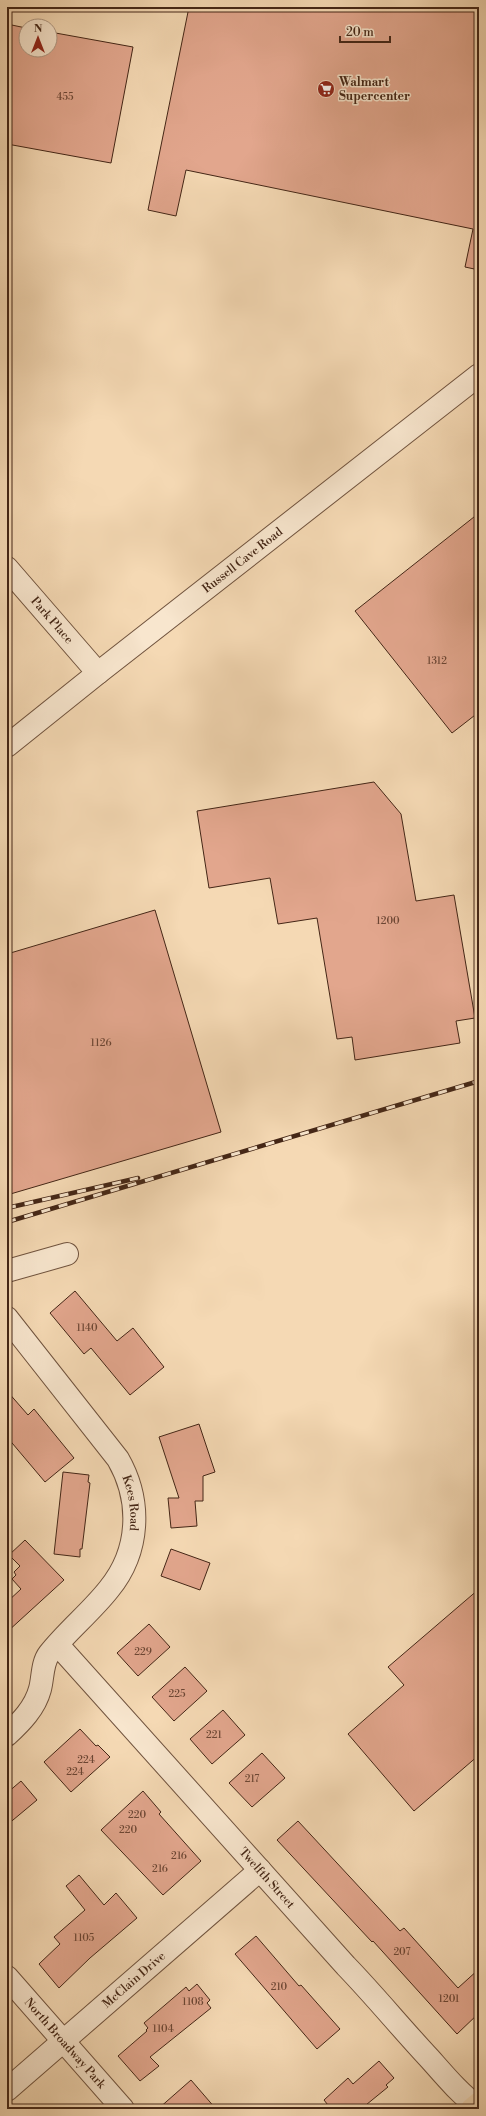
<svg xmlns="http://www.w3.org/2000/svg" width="486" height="2116" viewBox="0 0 486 2116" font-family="'Libre Bodoni',serif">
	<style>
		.building { fill: #e2a68d; stroke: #442616 }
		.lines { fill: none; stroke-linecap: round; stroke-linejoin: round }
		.minor-casing { stroke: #70533e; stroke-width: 24 }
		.major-casing { stroke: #442616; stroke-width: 24 }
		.minor { stroke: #f8e6ce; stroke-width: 22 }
		.major { stroke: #f5d9b4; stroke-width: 22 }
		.rail-casing { stroke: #442616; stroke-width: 4.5 }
		.rail { stroke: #f8e6ce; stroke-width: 3; stroke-dasharray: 9; stroke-linecap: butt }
		.labels { text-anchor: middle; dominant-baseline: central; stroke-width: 3; stroke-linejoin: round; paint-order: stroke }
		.number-label { font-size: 10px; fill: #6c4634 }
		.poi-label { font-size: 12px; font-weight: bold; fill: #442616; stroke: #f8e6ce; text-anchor: start }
		.street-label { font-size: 12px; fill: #442616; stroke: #f8e6ce }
	</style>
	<rect width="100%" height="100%" fill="#f5d9b4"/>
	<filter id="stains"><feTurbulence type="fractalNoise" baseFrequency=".005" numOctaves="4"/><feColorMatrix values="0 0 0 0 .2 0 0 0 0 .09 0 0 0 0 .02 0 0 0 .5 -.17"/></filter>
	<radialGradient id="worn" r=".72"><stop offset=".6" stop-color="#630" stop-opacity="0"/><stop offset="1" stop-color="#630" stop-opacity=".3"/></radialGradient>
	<!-- building -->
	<path class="building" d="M189,7H479V270L465,267L473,229L186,170L176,216L148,210Z
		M7,24L26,28V50H50V32L133,47L111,163L7,144Z
		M479,513V712L452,733L355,611Z
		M374,782L401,814L416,901L454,895L475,1018L456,1021L460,1043L355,1060L352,1037L337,1039L317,918L278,924L270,878L209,888L197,811Z
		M155,910L221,1132L7,1195V954Z
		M75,1291L117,1341L133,1328L164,1367L130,1395L91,1348L84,1354L50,1313Z
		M7,1391L28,1415L34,1409L74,1458L45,1482L7,1437Z
		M199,1424L215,1472L203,1476V1501H195L197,1526L171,1528L168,1498H179L159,1437Z
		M63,1472L89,1475L88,1482L90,1483L82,1549H80V1557L54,1554Z
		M25,1540L64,1580L7,1632V1602L21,1589L12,1579L16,1575L14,1572L20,1566L9,1555Z
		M171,1549L210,1563L200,1590L161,1576Z
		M479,1589V1755L414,1811L348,1734L404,1685L388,1667Z
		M149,1624L170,1647L138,1676L117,1653Z
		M185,1667L207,1691L174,1721L152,1697Z
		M223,1710L245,1735L212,1764L190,1739Z
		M80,1729L96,1746L98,1745L110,1757L71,1792L44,1762Z
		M262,1753L285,1778L252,1807L229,1783Z
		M21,1781L37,1800L7,1825V1793Z
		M143,1791L161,1812L159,1814L201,1861L163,1895L101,1830Z
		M298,1821L400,1931L404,1928L458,1988L479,1969V2013L457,2034L373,1941L372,1942L277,1840Z
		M79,1875L104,1905L116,1893L137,1918L90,1958L59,1988L39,1964L60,1944L54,1937L85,1910L66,1886Z
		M256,1936L299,1986L301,1985L340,2029L317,2049L235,1954Z
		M197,1984L210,2000L207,2003L211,2008L150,2057L159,2066L140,2081L118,2056L147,2031L146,2030L148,2028L144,2023L186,1987L189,1991Z
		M379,2061L394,2078L386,2085L388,2087L361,2109H331L324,2100L348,2078L353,2084Z
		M191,2080L216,2109H158Z"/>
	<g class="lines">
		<!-- minor casing -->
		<g class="minor-casing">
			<g id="minor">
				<path id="s1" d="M7,568L98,673"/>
				<path id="s2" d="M7,746L98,673L479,375"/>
				<path d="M7,1271L67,1254"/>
				<path id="s3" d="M7,1318L118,1459C142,1501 140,1551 109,1589C91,1612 67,1631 49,1654C42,1663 43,1678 40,1689C35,1708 21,1722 7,1735"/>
				<path id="s4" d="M58,1645L346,1966C375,1996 401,2028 430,2059C445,2076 460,2094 479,2108"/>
				<path id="s5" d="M7,1977L123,2109"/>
				<path id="s6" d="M7,2090L260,1870"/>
			</g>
		</g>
		<!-- major casing -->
		<g class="major-casing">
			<path id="major" d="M472,2109L479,2103"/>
		</g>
		<!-- minor -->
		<use href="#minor" class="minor"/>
		<!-- major -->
		<use href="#major" class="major"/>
		<!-- rail casing -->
		<g class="rail-casing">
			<path id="rail" d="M7,1208L138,1178
				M7,1222L479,1081"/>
		</g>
		<!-- rail -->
		<use href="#rail" class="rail"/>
	</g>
	<!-- icons -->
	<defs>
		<g id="supermarket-disc" transform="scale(0.9)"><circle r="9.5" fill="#8f2418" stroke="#f8e6ce"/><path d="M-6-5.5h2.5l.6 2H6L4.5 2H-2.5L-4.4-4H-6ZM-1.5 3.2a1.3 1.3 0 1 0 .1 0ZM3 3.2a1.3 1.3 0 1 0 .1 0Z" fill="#fff"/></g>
	</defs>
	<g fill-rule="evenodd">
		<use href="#supermarket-disc" x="326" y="89"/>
	</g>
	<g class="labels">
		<!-- number labels -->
		<g class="number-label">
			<text x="65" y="97">455</text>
			<text x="437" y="661">1312</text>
			<text x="388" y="921">1200</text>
			<text x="101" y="1043">1126</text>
			<text x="87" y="1328">1140</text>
			<text x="143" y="1652">229</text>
			<text x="177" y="1694">225</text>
			<text x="214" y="1735">221</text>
			<text x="86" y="1760">224</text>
			<text x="75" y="1772">224</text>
			<text x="252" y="1779">217</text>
			<text x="137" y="1815">220</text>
			<text x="128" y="1830">220</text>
			<text x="179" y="1856">216</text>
			<text x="160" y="1869">216</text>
			<text x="84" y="1938">1105</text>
			<text x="402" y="1952">207</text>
			<text x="279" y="1987">210</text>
			<text x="449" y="1999">1201</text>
			<text x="193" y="2002">1108</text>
			<text x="163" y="2029">1104</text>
		</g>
		<!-- poi labels -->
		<g class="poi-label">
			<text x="339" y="82">Walmart<tspan x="339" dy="14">Supercenter</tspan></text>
		</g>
		<!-- street labels -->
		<g class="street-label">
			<text stroke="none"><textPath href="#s2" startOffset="300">Russell Cave Road</textPath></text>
			<text stroke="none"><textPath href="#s1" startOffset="69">Park Place</textPath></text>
			<text stroke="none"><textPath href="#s3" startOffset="226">Kees Road</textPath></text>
			<text stroke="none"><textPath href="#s4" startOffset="313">Twelfth Street</textPath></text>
			<text stroke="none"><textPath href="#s6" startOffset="168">McClain Drive</textPath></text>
			<text stroke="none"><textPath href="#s5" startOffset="88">North Broadway Park</textPath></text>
		</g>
	</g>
	<!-- margin -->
	<rect width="486" height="2116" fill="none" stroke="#f5d9b4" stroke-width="24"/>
	<rect x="8" y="8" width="470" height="2100" fill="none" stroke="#442616" stroke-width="2"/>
	<rect x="12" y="12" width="462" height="2092" fill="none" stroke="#442616"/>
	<!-- north arrow -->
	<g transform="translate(38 38)"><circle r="19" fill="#f8e6ce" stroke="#b09984"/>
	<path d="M0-3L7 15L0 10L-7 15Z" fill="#8f2418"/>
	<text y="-6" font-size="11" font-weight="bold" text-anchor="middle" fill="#442616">N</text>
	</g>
	<!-- scale -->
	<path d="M340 36v6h50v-6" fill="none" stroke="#442616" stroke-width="2"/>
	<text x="346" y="36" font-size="12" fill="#442616" stroke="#f8e6ce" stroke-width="3" paint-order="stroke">20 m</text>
	<rect width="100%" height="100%" filter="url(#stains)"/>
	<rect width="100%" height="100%" fill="url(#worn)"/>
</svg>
